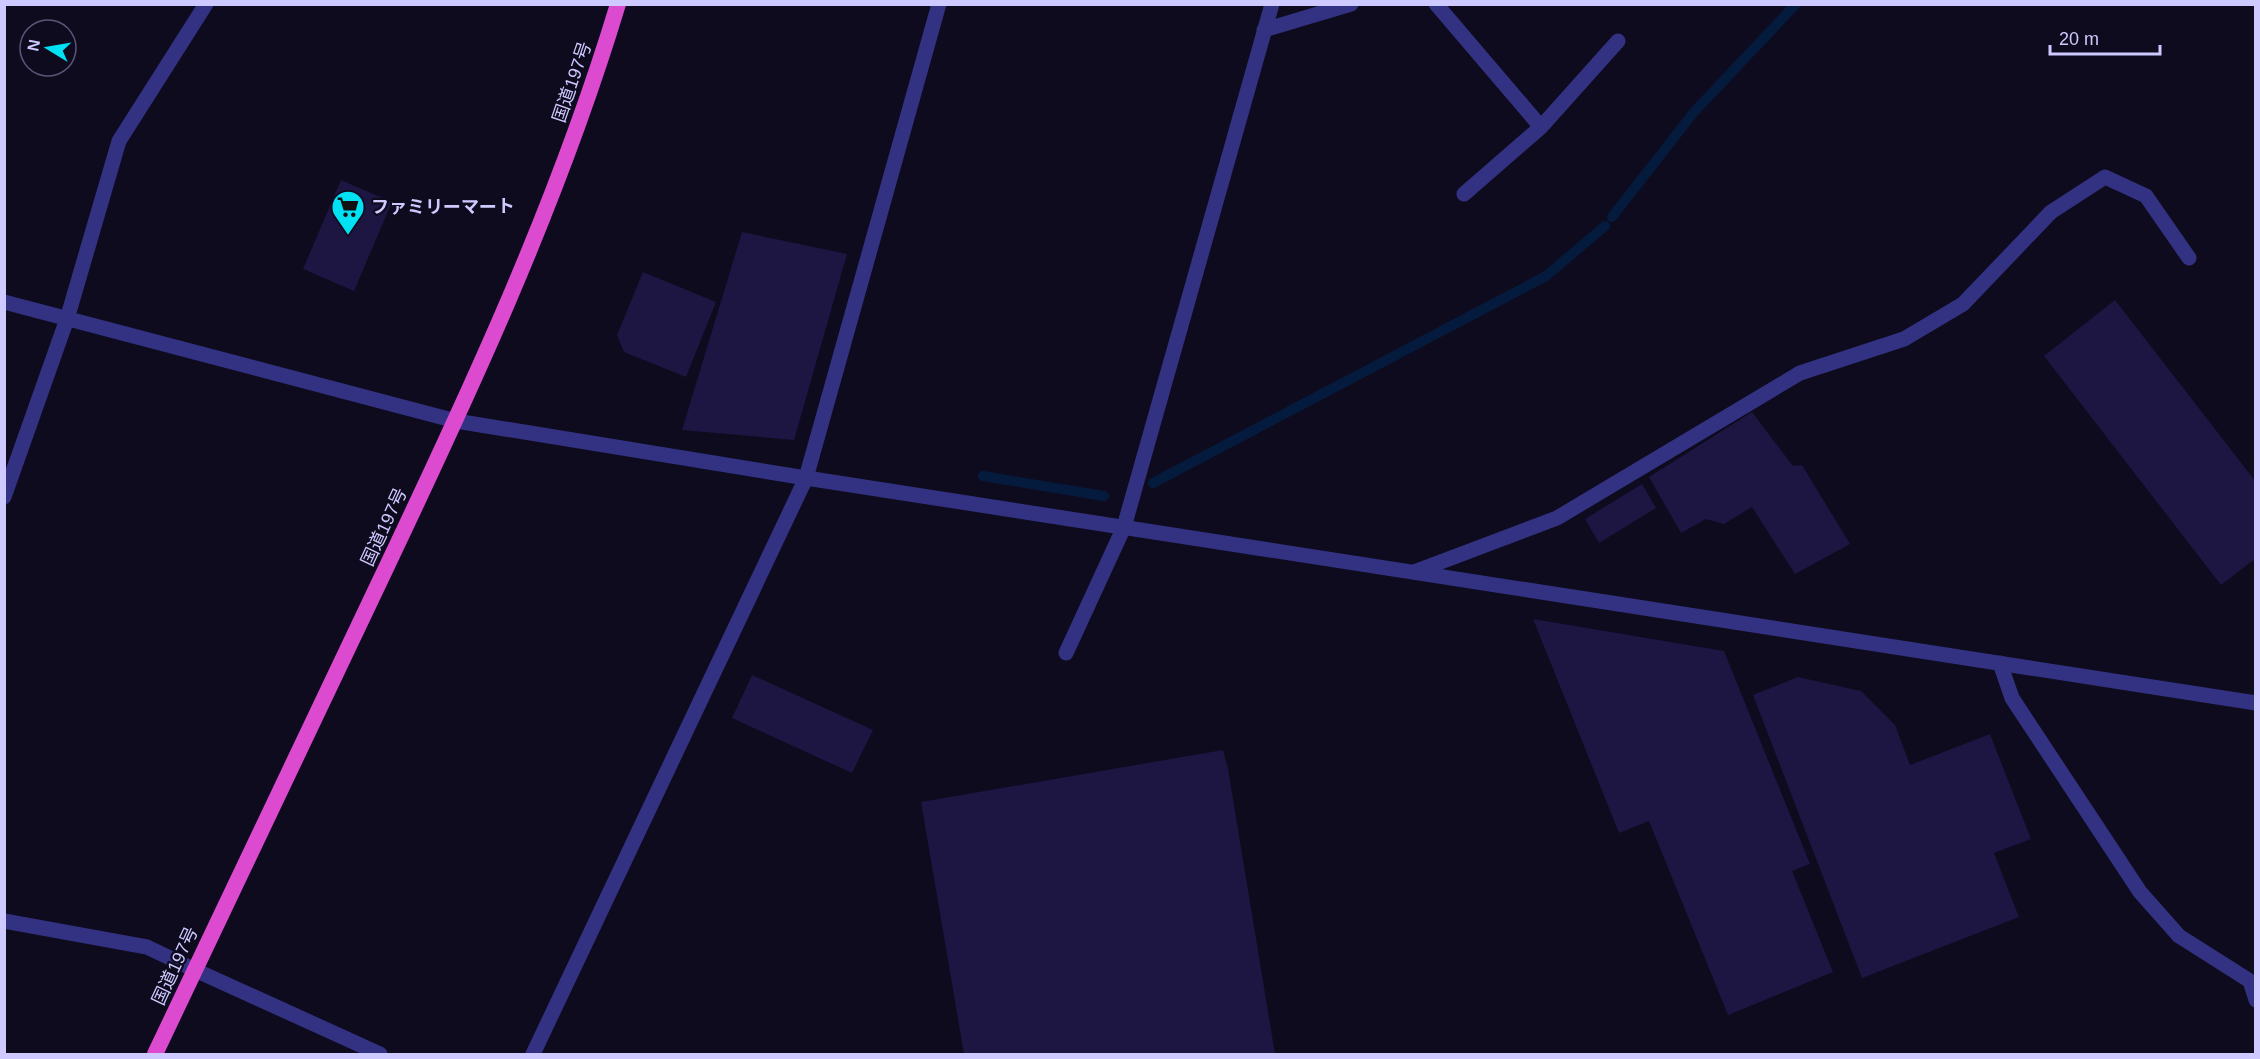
<svg xmlns="http://www.w3.org/2000/svg" width="2260" height="1059" viewBox="0 0 2260 1059" font-family="Helvetica,'Noto Sans JP',sans-serif">
	<style>
		.lines { fill: none; stroke-linecap: round; stroke-linejoin: round }
		.stream { stroke: #051b3e; stroke-width: 10 }
		.building { fill: #1d1542 }
		.minor { stroke: #333282; stroke-width: 15 }
		.tertiary { stroke: #333282; stroke-width: 15 }
		.trunk { stroke: #dc4ad0; stroke-width: 16 }
		.labels { text-anchor: middle; dominant-baseline: central; stroke-width: 4.5; stroke-linejoin: round; paint-order: stroke }
		.street-label { font-size: 18px; fill: #cec9ff; stroke: #0e0b1f }
		.poi-label { font-size: 18px; font-weight: bold; fill: #cec9ff; stroke: #0e0b1f; text-anchor: start }
	</style>
	<rect width="100%" height="100%" fill="#0e0b1f"/>
	<g class="lines">
		<!-- stream -->
		<path class="stream" d="M1612,217L1694,112L1796,4
			M983,476L1104,496
			M1153,483L1546,276L1605,226"/>
	</g>
	<!-- building -->
	<path class="building" d="M341,180L392,202L354,291L303,269Z
		M742,232L847,254L794,440L682,430Z
		M643,272L716,302L686,377L624,352L617,335Z
		M2115,300L2256,482V558L2221,585L2044,356Z
		M1752,412L1793,466L1802,465L1850,544L1795,574L1752,507L1724,524L1706,519L1681,533L1649,477Z
		M1642,484L1656,508L1599,543L1585,519Z
		M1533,619L1724,651L1810,864L1792,871L1833,972L1728,1015L1649,821L1619,833Z
		M752,675L873,730L852,773L732,718Z
		M1798,677L1861,691L1895,725L1910,765L1990,734L2031,839L1994,853L2019,917L1862,978L1753,695Z
		M1223,750L1228,769L1275,1054H964L921,802Z"/>
	<g class="lines">
		<!-- minor -->
		<path class="minor" d="M1436,4L1541,127
			M1264,30L1351,4
			M1464,194L1541,127L1618,41
			M4,302L456,421
			M4,497L67,319L119,141L206,4
			M1414,572L1557,518L1800,373L1904,339L1963,304L2051,212L2105,177L2146,196L2189,258
			M1066,653L1124,527L1272,4
			M2000,663L2012,698L2140,892L2179,936L2250,981L2256,1000
			M195,970L380,1054
			M533,1054L806,478L939,4"/>
		<!-- tertiary -->
		<path class="tertiary" d="M456,421L806,478L2256,703
			M4,921L147,947L195,970"/>
		<!-- trunk -->
		<path class="trunk" d="M155,1054C229,898 303,742 378,585C468,396 557,206 618,4"/>
	</g>
	<!-- icons -->
	<defs>
		<g id="supermarket-pin" transform="scale(1.725)"><path d="M0 17L-7.5 6A9.5 9.5 0 1 1 7.5 6Z" fill="#00e2f4" stroke="#0e0b1f"/><path d="M-6-5.5h2.5l.6 2H6L4.5 2H-2.5L-4.4-4H-6ZM-1.5 3.2a1.3 1.3 0 1 0 .1 0ZM3 3.2a1.3 1.3 0 1 0 .1 0Z" fill="#111"/></g>
	</defs>
	<g fill-rule="evenodd">
		<use href="#supermarket-pin" x="348" y="207"/>
	</g>
	<g class="labels">
		<!-- street labels -->
		<g class="street-label">
			<text transform="translate(572 82) rotate(-71)">国道197号</text>
			<text transform="translate(384 527) rotate(-65)">国道197号</text>
			<text transform="translate(175 966) rotate(-65)">国道197号</text>
		</g>
		<!-- poi labels -->
		<g class="poi-label">
			<text x="371" y="207">ファミリーマート</text>
		</g>
	</g>
	<!-- border -->
	<rect width="2260" height="1059" fill="none" stroke="#cec9ff" stroke-width="12"/>
	<!-- north arrow -->
	<g transform="translate(48 48) rotate(281)"><circle r="28" fill="#0e0b1f" stroke="#5b5779" stroke-width="1.5"/>
	<path d="M0-4.5L10 22L0 15L-10 22Z" fill="#00e2f4"/>
	<text y="-9" font-size="16" font-weight="bold" text-anchor="middle" fill="#cec9ff">N</text>
	</g>
	<!-- scale -->
	<path d="M2050 45v9h110v-9" fill="none" stroke="#cec9ff" stroke-width="3"/>
	<text x="2059" y="45" font-size="18" fill="#cec9ff" stroke="#0e0b1f" stroke-width="4.5" paint-order="stroke">20 m</text>
</svg>
